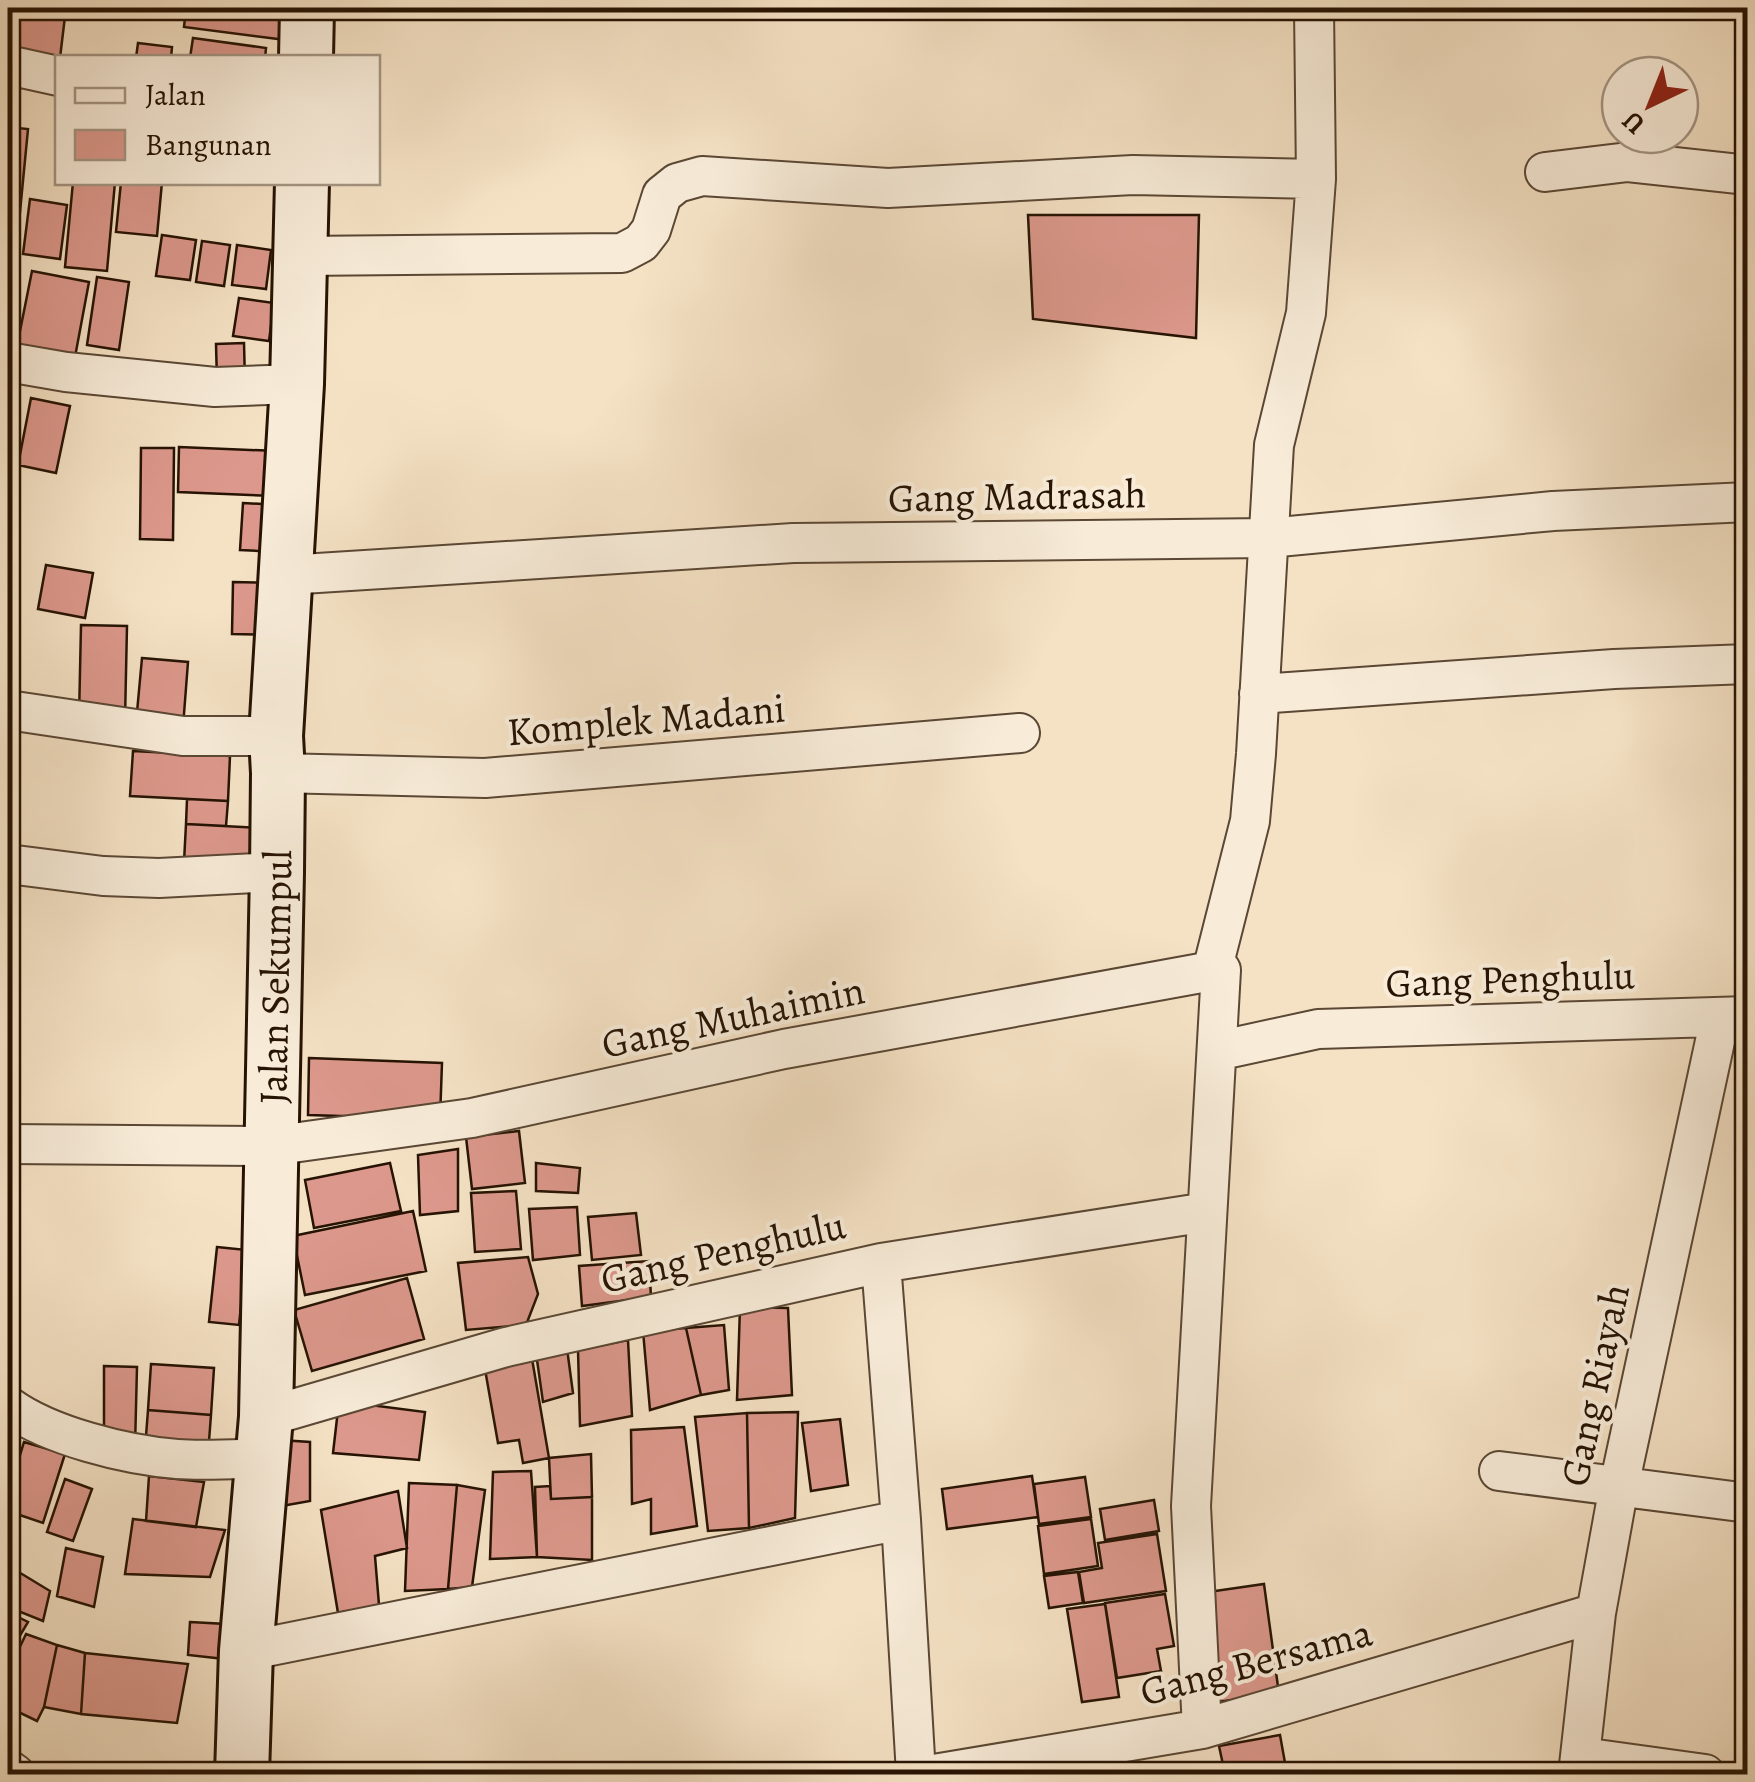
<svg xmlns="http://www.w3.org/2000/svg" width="1755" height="1782" viewBox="0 0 1755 1782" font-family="Alegreya,serif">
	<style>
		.building { fill: #dc988c; stroke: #261303; stroke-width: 2.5 }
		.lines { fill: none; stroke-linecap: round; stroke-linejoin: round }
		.street-casing { stroke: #5a4734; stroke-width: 42 }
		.secondary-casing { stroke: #261303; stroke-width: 58 }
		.street { stroke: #f8ecd9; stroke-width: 38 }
		.secondary { stroke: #f8ecd9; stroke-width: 52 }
		.labels { text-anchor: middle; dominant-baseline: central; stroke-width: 8; stroke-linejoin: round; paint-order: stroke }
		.street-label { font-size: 40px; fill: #261303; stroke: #f8ecd9 }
	</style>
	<rect width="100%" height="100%" fill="#f5e2c5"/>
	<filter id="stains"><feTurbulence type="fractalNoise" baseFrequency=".002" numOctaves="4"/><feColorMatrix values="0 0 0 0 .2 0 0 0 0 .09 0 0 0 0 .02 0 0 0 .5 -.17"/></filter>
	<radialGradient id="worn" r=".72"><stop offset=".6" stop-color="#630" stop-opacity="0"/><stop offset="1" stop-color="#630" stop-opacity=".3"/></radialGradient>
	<!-- building -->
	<path class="building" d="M15,8H66L60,58L8,63Z
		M186,8H290L294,41L184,27Z
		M193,38L266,48L265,58H190Z
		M138,43L172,47L171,58H136Z
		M8,127L28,129L17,243L8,242Z
		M73,182H115L107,271L65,267Z
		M121,182H162L157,236L116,232Z
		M30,199L67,205L60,259L23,254Z
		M1028,215H1199L1196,338L1033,319Z
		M162,235L196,240L190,280L156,276Z
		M202,241L230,245L224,286L196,282Z
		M237,245L271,250L266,289L232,285Z
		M8,264L17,266L8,312Z
		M32,271L89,282L75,357L17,346Z
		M97,277L129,282L119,350L87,345Z
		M239,298L274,303L269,341L233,336Z
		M244,343L245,382H217L216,344Z
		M8,372L15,373L8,425Z
		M31,398L70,406L56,473L18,465Z
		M179,447L277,451L275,496L178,492Z
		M141,448H174L173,540L140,539Z
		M243,503L280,505L277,552L240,550Z
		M46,565L93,573L85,618L38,609Z
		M233,582L274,583V635L232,634Z
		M81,625L127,626L125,720L79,718Z
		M142,658L188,662L183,727L136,723Z
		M133,751L230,756L228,801L130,796Z
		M187,799L228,801L226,826L186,824Z
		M186,824L262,828L259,866L184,862Z
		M309,1058L442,1063L440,1119L308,1115Z
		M519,1131L525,1183L472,1189L466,1137Z
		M458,1149V1211L420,1215L418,1155Z
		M390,1163L401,1211L314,1228L305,1180Z
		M536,1163L580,1168L578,1193L536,1191Z
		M516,1191L521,1249L475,1252L471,1193Z
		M577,1207L580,1255L533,1260L529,1209Z
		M413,1211L426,1271L305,1295L293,1236Z
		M636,1213L641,1255L592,1260L588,1217Z
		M217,1247L247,1250L239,1325L209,1322Z
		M528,1257L538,1294L526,1325L466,1330L458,1263Z
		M649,1261L651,1297L582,1306L579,1266Z
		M407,1278L424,1339L312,1371L294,1310Z
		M740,1307L788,1308L792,1395L737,1400Z
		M724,1325L729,1390L701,1395L686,1328Z
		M686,1328L701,1395L650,1410L643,1331Z
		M628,1340L632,1416L580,1426L578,1350Z
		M566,1341L573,1393L543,1402L535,1346Z
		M530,1347L549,1458L523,1463L519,1440L498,1443L483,1358Z
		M151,1364L214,1368L211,1415L148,1410Z
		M104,1366L137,1367L135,1447L104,1442Z
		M339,1401L425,1412L419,1460L333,1453Z
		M148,1410L211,1415L208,1454L145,1449Z
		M798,1412L795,1518L749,1528L747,1413Z
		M747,1413L749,1528L708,1531L695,1417Z
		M840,1419L848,1485L811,1491L802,1423Z
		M684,1427L697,1526L651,1534V1499L632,1504L631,1430Z
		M280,1440L310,1442V1501L276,1507Z
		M24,1442L65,1454L43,1523L8,1511V1495Z
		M591,1454L592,1497L551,1499L549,1458Z
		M531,1471L537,1557L490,1559L493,1472Z
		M149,1476L204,1482L196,1527L146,1521Z
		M1032,1476L1038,1517L947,1529L942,1489Z
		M1085,1477L1091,1517L1039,1524L1034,1484Z
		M65,1479L92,1489L73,1541L47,1532Z
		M409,1483L457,1485L448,1589L405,1591Z
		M457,1485L485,1490L472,1587L448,1589Z
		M550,1486L551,1499L592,1497V1560L537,1557L535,1487Z
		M398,1491L407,1548L375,1556L379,1605L338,1613L321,1510Z
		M1154,1500L1159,1531L1105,1540L1100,1509Z
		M133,1519L225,1530L210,1577L125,1574Z
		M1091,1519L1098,1566L1044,1574L1038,1526Z
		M1157,1534L1166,1591L1084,1603L1079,1572L1102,1568L1098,1543Z
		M66,1548L103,1557L94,1607L57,1596Z
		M17,1571L50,1591L43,1621L8,1607V1599Z
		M1078,1572L1083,1603L1049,1608L1044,1576Z
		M1264,1584L1279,1694L1217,1702L1201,1593Z
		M1165,1594L1174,1646L1157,1649L1161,1671L1117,1678L1105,1603Z
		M1105,1604L1119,1697L1082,1702L1067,1609Z
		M8,1612L28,1622L8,1656Z
		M190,1622L226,1624L225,1659L188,1655Z
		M26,1634L57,1645L44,1707L37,1721L8,1707V1672Z
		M57,1645L85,1653L81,1714L44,1707Z
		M85,1653L188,1664L177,1723L81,1714Z
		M1280,1735L1287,1774H1225L1219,1746Z"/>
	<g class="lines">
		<!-- street casing -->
		<g class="street-casing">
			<path id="street" d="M8,65L58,76
				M1545,172L1628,162L1748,175
				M300,256L622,253L641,243L651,230L662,195L677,183L702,176L888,188L1133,175L1316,179
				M8,362L66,372L215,387L297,384
				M286,575L793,543L1268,538L1553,511L1748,502
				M1259,694L1614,669L1748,664
				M8,710L183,736H276
				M278,773L485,778L1020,733
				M8,864L103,876L159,878L277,872
				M1217,1051L1318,1029L1748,1016
				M8,1144L271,1146L472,1118L784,1049L1212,971
				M881,1263L901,1520L916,1774
				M8,1406C49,1436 126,1455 177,1459C205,1461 234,1459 263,1458
				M266,1417L506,1347L881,1263L1207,1212
				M1499,1471L1748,1503
				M246,1651L901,1520
				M1202,1729L1191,1506L1221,970L1212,971L1250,821L1256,754L1274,445L1306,313L1316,179L1314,8
				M1582,1757L1705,1774
				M8,1769L15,1774
				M934,1774L1202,1729L1596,1613
				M1578,1774L1596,1613L1619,1486L1720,1018"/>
		</g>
		<!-- secondary casing -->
		<g class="secondary-casing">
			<g id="secondary">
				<path d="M306,58L307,8"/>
				<path id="s1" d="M242,1774L246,1651L266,1417L277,872L278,773L276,736L297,384L302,182"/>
			</g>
		</g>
		<!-- street -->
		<use href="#street" class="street"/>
		<!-- secondary -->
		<use href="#secondary" class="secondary"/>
	</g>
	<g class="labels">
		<!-- street labels -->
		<g class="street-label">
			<text transform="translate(1017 496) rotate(-1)">Gang Madrasah</text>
			<text transform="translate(646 720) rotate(-5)">Komplek Madani</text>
			<text stroke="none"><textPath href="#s1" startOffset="798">Jalan Sekumpul</textPath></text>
			<text transform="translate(1510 979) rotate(-2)">Gang Penghulu</text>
			<text transform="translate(733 1017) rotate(-12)">Gang Muhaimin</text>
			<text transform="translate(723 1252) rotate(-13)">Gang Penghulu</text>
			<text transform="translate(1595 1385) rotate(-78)">Gang Riayah</text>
			<text transform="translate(1256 1662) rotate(-15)">Gang Bersama</text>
		</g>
	</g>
	<!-- margin -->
	<rect width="1755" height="1782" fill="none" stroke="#f5e2c5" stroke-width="40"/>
	<rect x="10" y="10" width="1735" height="1762" fill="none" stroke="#261303" stroke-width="5"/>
	<rect x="20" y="20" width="1715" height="1742" fill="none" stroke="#261303" stroke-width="2.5"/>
	<!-- legend -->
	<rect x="55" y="55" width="325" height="130" fill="#f8ecd9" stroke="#a49583" stroke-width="2.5"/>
	<rect x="75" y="88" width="50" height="15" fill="#f8ecd9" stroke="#a49583" stroke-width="2.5"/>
	<text x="145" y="105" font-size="30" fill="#261303">Jalan</text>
	<rect x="75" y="130" width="50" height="30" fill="#dc988c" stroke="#a49583" stroke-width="2.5"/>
	<text x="145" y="155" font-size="30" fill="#261303">Bangunan</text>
	<!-- north arrow -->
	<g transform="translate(1650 105) rotate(223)"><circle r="48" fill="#f8ecd9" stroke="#a49583" stroke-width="2.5"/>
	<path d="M0-8L18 38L0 25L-18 38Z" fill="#8f2418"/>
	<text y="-15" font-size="28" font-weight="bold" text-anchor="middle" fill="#261303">U</text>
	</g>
	<rect width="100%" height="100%" filter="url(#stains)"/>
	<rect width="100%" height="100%" fill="url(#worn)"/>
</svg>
